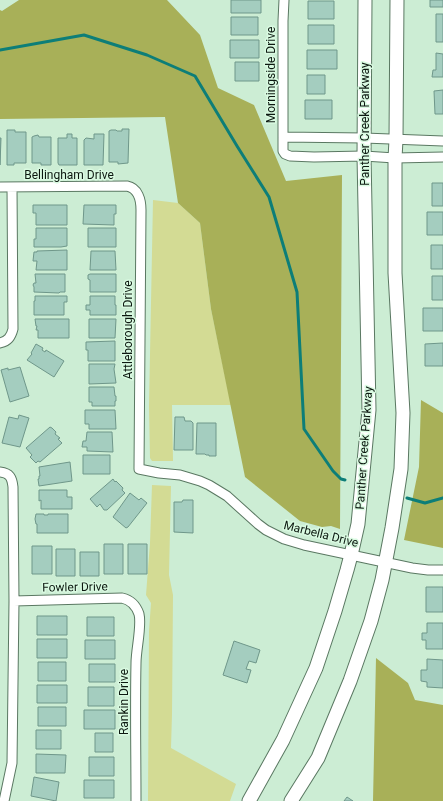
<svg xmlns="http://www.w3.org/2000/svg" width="443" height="801" viewBox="0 0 443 801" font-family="Roboto,sans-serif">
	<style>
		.green { fill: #d3db94 }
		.forest { fill: #a8b058 }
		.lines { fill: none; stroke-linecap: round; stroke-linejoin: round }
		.stream { stroke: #0d7e78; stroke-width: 3 }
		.building { fill: #a4cdbf; stroke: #6f978a }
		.minor-casing { stroke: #5a7862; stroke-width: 11 }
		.secondary-casing { stroke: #5a7862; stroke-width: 15 }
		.minor { stroke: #fff; stroke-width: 9 }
		.secondary { stroke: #fff; stroke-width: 13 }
		.labels { text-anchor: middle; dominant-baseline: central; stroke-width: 3; stroke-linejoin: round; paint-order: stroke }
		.street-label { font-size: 12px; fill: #0c1810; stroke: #d9fae1 }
	</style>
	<rect width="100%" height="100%" fill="#ccedd4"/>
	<!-- green -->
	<path class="green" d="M153,200L178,203L200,223L211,309L231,405H172L173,461H152L150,458L149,406Z
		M152,485L171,486L169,575L173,595L172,714L171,748L236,784L230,801H148L149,631L151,603L146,595L150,543Z"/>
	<!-- forest -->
	<path class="forest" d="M19,0H167L200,35L218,88L254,105L286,181L342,175L340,529L331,526L322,527L300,521L245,477L211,309L200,223L178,203L165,117L0,119V10L2,11Z
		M421,400L443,413V548L404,540L419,467Z
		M376,658L408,683L415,700L443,705V801H373Z"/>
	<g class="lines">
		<!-- stream -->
		<path class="stream" d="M0,50L84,35L147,55L195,76L237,146L269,197L297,292L304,429L333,471L341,479L345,480
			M407,498L425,503L443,498"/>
	</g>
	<!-- building -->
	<path class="building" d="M231,0H261V13H231Z
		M430,0H443V7H430Z
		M308,1H334V19H308Z
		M436,14H443V42H436Z
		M231,17H258V35H231Z
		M308,25H334V44H308Z
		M230,40H259V58H230Z
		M307,50H337V69H307Z
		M436,53L443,54V77H432L433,70H436Z
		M235,62H259V81H235Z
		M307,75H325V94H307Z
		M443,90V114H435L434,91Z
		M305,100H332V119H305Z
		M122,129H129L128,163L118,164V162H109V131L111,130H116L117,131H122Z
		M7,130H15V132H26V163H14V165H7Z
		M67,134H72V138H77V165H59L58,163V138H67Z
		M94,134H104L103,165H84V140L86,138L94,139Z
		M38,135L39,137H51V165H41V163H32V137L34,136Z
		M0,138H1L0,165Z
		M432,183H443V206H432Z
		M33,205H67V225H36V213H33Z
		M84,205H116V214H114V225L83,224Z
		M427,212H443V235H427Z
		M36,228H67V246L61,247H34V239H36Z
		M88,228H116V247H88Z
		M431,245H443V269H431Z
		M67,250V270H36L37,261H33L34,252H37V251Z
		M91,251H115L116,270H90Z
		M35,274H65V292H60L59,293L34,292V287L33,285L34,283H36Z
		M90,274H116V292H90V280L88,279V275Z
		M432,276H443V300H432Z
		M35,296H67V302H64V315H34V301H35Z
		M90,296H115V305H116V315H90V310H86V305H90Z
		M423,308H443V331H423Z
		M35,319H69V338H38V330H36L37,326H36Z
		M89,319H116L115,338H89Z
		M115,341V361H88V350H86V342Z
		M443,343V366H425V344Z
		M36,344L43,348L42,350L45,352L46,350L64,361L54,377L27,360L32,354L31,353Z
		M89,364H115L114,369L116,383L89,384Z
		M20,367L29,396L10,402L1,370L8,368V370Z
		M89,387H114L115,396H116V401H115V406H92V402H89Z
		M85,410H115L116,429H89V424H85Z
		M19,415L29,418L20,447L2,443L9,417L18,419Z
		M175,417H184L185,421H191L193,423V450H174Z
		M197,423H216V456H209V455H206L205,454H196Z
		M50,427L52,428L56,432L55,434L60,438L58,439L62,443L40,462L38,461L36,463L30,457L32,455L26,448Z
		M87,432H112L113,452L87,451V447H82L83,441H86Z
		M83,455H110V474H83Z
		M70,462L72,481L39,486L38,479H39V476H40L39,467Z
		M113,479L115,482L116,481L123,488L122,490L125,493L107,510H104L100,504L97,507L90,499Z
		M39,490H67V497H72V509H41V500L39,501Z
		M130,493L139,500L141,498L147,503L128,527L126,528L113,517Z
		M183,500H193V533L174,532V502H182Z
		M36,514H44V515H48V514H68V533H37V524H36L35,519Z
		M104,544H123V574H104Z
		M128,544H147V574H128Z
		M32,546H52V574H32Z
		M56,549H75V576H56Z
		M80,552H99V576H80Z
		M426,587H443V612H426Z
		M37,616H67V635H37Z
		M87,617H114V636H87Z
		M427,623H443V649H426V640H422V633H427Z
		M37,639H67V658H37Z
		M85,640H115V659H85Z
		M234,641L260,650L256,663L249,661L246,669L251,670L247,683L223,675Z
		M427,659L443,660V688L427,687V682L421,681V670H427Z
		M38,662H66V681H38Z
		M89,664H115V682H89Z
		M37,685H67V703H37Z
		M88,687H114V706H88Z
		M38,707H66V726H38Z
		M84,710H115V729H84Z
		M36,730H61V749H36Z
		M95,733H113V752H95Z
		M36,754L66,755L65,773H36Z
		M89,757H114V776H89Z
		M34,777L59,782L56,801L31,796Z
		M84,780H114V798H84Z
		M347,797L353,801H344Z"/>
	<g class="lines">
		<!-- minor casing -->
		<g class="minor-casing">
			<path id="minor" d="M284,0L283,21V151L285,154L290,156L314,157L364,156L395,158L443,157
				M283,137L364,138L443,141
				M0,187L127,186C138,188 141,200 141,210L139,469L159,473L180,475L200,481L209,485L227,496L258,524L266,530L284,539L304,545L412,568L428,570H443
				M0,343C8,341 11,337 13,329L12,187
				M0,472C10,473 12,478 13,487L14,601L12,763L4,801
				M14,601L122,598C131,600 136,605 139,614C142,626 136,649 136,663C135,709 136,755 136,801"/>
		</g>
		<!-- secondary casing -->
		<g class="secondary-casing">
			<path id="secondary" d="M249,801L283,740L316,668L335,611L347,570L351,555L358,524L369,410L364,156L365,0
				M291,801L318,758L350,681L371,621L382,580L392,528L401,469L403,413L395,273V158L396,140L397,0"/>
		</g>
		<!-- minor -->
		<use href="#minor" class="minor"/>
		<!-- secondary -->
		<use href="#secondary" class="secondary"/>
	</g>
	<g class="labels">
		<!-- street labels -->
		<g class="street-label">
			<text transform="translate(271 75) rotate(-90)">Morningside Drive</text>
			<text transform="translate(365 124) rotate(-90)">Panther Creek Parkway</text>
			<text x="69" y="175">Bellingham Drive</text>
			<text transform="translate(128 330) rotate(-90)">Attleborough Drive</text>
			<text transform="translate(364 448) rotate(-86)">Panther Creek Parkway</text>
			<text transform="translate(321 534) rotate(14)">Marbella Drive</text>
			<text transform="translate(75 587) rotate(-1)">Fowler Drive</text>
			<text transform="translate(124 702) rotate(-90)">Rankin Drive</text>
		</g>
	</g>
</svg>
